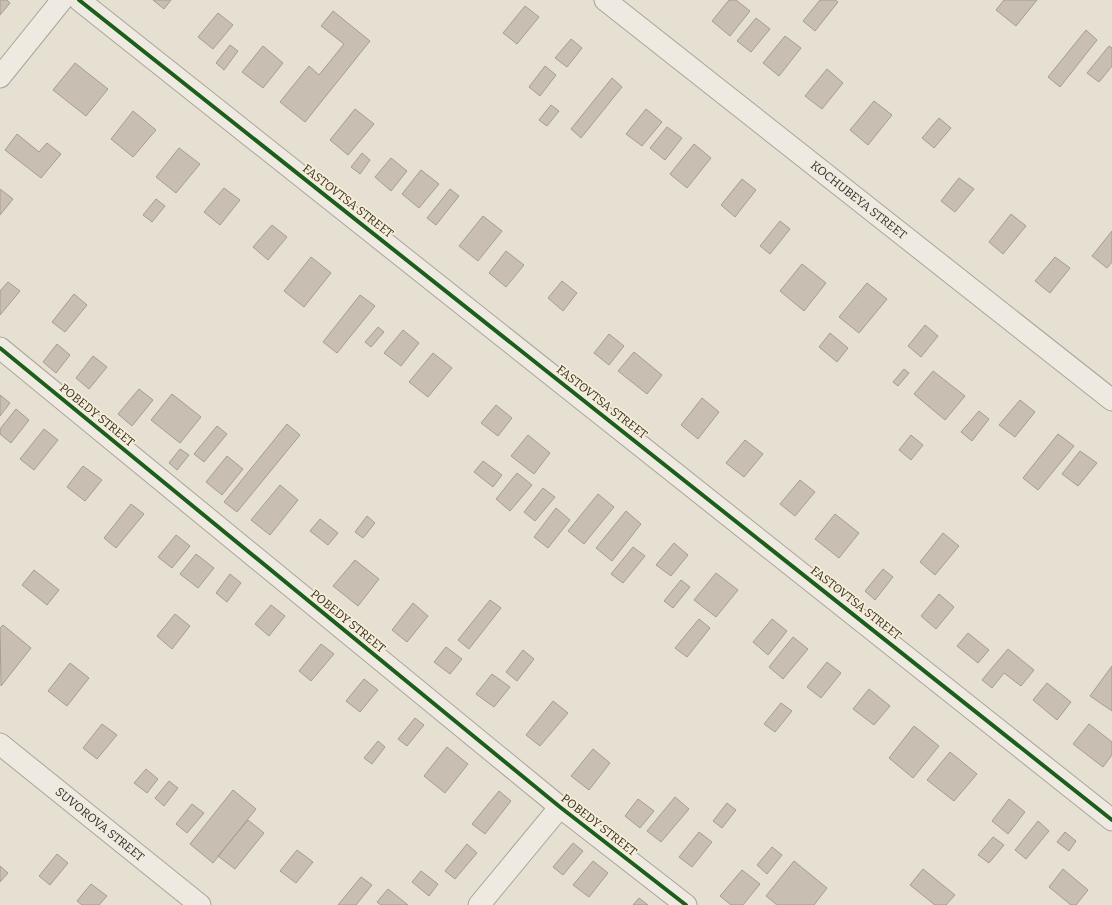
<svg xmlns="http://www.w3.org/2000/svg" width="1112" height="905" viewBox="0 0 1112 905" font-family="Bitter,serif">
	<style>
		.building { fill: #c8bfb2; stroke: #a69c90 }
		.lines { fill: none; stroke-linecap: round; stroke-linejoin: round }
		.street-casing { stroke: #aba599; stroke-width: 23 }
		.street { stroke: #eeeae2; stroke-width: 21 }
		.cycleway-casing { stroke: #f5eed8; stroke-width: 6 }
		.cycleway { stroke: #1b5e20; stroke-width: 4 }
		.labels { text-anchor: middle; stroke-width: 3.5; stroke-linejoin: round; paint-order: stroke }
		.street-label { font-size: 12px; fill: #3a2e21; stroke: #f5eed8 }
	</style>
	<rect width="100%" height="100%" fill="#e5e0d1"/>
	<path class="building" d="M0 0H7L10 3 0 15Z
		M153 0H171L164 9Z
		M729 0H736L750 11 730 36 712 21Z
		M820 0H835L838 2 815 31 803 21Z
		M1004 0H1037L1016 26 996 10Z
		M525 6 539 17 517 44 503 33Z
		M333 11 370 41 305 122 280 102 309 66 319 75 344 44 321 26Z
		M218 13 233 25 213 49 198 37Z
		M756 18 770 29 751 52 737 41Z
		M1086 30 1097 40 1060 87 1048 77Z
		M785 36 801 48 779 76 763 63Z
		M571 39 582 48 567 67 555 58Z
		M230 45 238 51 224 70 216 63Z
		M263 46 283 63 263 88 242 72Z
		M1109 46 1112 48V66L1099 82 1087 73Z
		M75 63 108 89 86 116 53 90Z
		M545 66 556 75 540 96 529 87Z
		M827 69 843 83 822 109 805 96Z
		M612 78 622 87 581 138 571 129Z
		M874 101 892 115 868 145 850 130Z
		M551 105 559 111 547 126 539 120Z
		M355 109 374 124 348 155 330 140Z
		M646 109 662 122 642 146 626 134Z
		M133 111 156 130 133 157 111 139Z
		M939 118 951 128 934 148 922 138Z
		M667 127 682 138 665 160 650 148Z
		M17 134 39 152 47 143 61 154 41 178 5 150Z
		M694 144 711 158 687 188 670 174Z
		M179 148 200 164 176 193 156 177Z
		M362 153 370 160 360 174 351 167Z
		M391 158 407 171 391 191 375 177Z
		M421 170 439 184 419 208 402 194Z
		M959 178 974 189 955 212 941 201Z
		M742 179 756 190 735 217 721 205Z
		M224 188 240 200 220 225 204 212Z
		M0 189 13 199 0 215Z
		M450 189 459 196 436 225 427 218Z
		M156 199 165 206 152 222 143 215Z
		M1011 214 1026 226 1003 254 989 242Z
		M483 216 502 231 478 261 459 246Z
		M780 221 790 229 770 254 760 246Z
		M272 225 287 237 268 260 253 247Z
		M1112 231V262L1107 268 1092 256Z
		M506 251 524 265 506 287 489 273Z
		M311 257 331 273 304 307 284 291Z
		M1055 257 1070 268 1050 293 1035 281Z
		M802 264 826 283 804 311 780 291Z
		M562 281 577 293 563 311 548 298Z
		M8 282 20 291 0 315V291Z
		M867 283 887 299 859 333 839 317Z
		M74 294 87 305 65 332 52 322Z
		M360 295 375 306 337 353 323 342Z
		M925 325 938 336 921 357 908 346Z
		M378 327 384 332 371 347 365 342Z
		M403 330 419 343 401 366 384 353Z
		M830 333 848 348 837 362 819 347Z
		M609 334 624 346 609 365 594 353Z
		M57 344 70 355 56 373 43 362Z
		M634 352 662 375 647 394 618 371Z
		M433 353 452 368 428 397 409 382Z
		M93 356 107 367 89 389 76 378Z
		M904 369 909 373 898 386 893 382Z
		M933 371 965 396 945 420 914 394Z
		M139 389 153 400 132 426 118 414Z
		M172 394 201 417 180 443 151 420Z
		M0 395 10 403 0 416Z
		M702 398 719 412 698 439 681 425Z
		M1020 400 1035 412 1015 437 999 425Z
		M496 405 512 418 498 436 481 423Z
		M16 409 29 420 11 443 0 434V429Z
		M979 411 989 419 972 441 961 432Z
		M287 424 300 435 237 512 224 502Z
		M217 426 227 434 204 462 194 454Z
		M44 429 58 440 34 470 20 459Z
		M1058 434 1074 446 1038 490 1023 478Z
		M528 435 550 453 534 474 511 456Z
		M911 435 923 445 911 460 899 450Z
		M745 440 763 454 744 477 726 463Z
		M180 449 189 455 177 470 169 463Z
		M1080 451 1097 463 1078 486 1062 474Z
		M227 456 243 469 222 495 206 482Z
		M483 461 502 475 493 487 474 472Z
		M83 466 102 480 85 501 67 487Z
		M517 473 532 485 510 511 496 499Z
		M800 480 815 492 795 516 780 504Z
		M280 485 298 500 270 535 251 520Z
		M543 488 555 497 535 521 524 512Z
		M598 494 614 507 584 544 568 531Z
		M131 504 144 514 116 548 104 538Z
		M556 508 570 520 548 548 534 537Z
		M626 511 641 524 612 561 596 548Z
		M835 514 859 533 839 558 815 539Z
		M367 516 375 523 363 538 355 532Z
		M320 519 338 533 328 545 310 531Z
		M943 533 959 546 935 575 920 562Z
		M176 535 190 546 172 568 158 557Z
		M674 543 688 555 671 576 656 565Z
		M633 547 645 556 623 583 611 574Z
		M196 554 214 568 198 588 180 574Z
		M355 560 379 579 358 606 333 586Z
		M883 569 893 577 875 600 865 591Z
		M34 570 59 590 47 605 22 585Z
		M716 573 738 590 716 617 694 600Z
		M230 574 241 583 227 602 216 593Z
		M681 580 690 587 673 608 664 601Z
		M939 594 954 607 936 629 921 616Z
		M490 600 501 608 469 649 458 640Z
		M413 603 428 616 407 642 392 630Z
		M271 605 285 616 269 636 255 624Z
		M175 614 190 626 172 649 157 636Z
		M699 619 710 628 687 657 675 648Z
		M772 619 787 631 768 655 753 642Z
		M3 625 31 648 1 686 0 628Z
		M968 633 989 650 978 663 957 646Z
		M793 637 808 649 783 679 769 667Z
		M321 644 334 654 311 681 299 671Z
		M446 647 462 659 450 674 434 662Z
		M1008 649 1034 670 1021 686 1004 673 992 688 982 680Z
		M523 650 534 659 517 681 506 672Z
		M827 662 841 673 821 698 807 687Z
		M70 663 89 678 67 706 48 691Z
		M1112 666V711L1090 696Z
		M492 674 510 687 494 707 476 694Z
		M364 679 378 690 360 712 346 701Z
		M1047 683 1071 702 1057 720 1033 700Z
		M869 689 890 706 874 725 853 709Z
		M553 701 568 713 540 746 526 735Z
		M781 703 792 711 775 732 764 724Z
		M415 718 424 725 407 746 398 739Z
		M102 724 117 735 97 759 83 748Z
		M1089 724 1112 742V755L1103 767 1073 744Z
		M914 726 939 746 913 778 889 758Z
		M378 741 385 747 372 764 364 758Z
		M447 747 468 764 445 793 424 776Z
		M593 749 610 763 589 790 571 776Z
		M950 752 977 774 954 801 927 780Z
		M146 769 158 779 147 793 134 783Z
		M169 781 178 788 164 806 155 798Z
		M233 790 256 809 213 863 190 844Z
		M499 791 511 801 485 834 472 824Z
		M675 797 689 809 661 842 647 831Z
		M638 799 654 811 640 828 625 816Z
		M1009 799 1025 812 1008 834 992 821Z
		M727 803 736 810 722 828 713 821Z
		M192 804 204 813 187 833 176 824Z
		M248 820 264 833 235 869 218 856Z
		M1038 821 1049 831 1026 859 1015 850Z
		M699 832 712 842 692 867 679 857Z
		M1065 832 1076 841 1069 851 1057 842Z
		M993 837 1004 845 989 863 978 855Z
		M573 843 583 851 563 875 553 867Z
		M467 844 477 853 455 879 445 871Z
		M772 847 782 855 767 874 757 865Z
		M297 850 313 862 296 883 280 871Z
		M57 854 68 863 50 885 39 876Z
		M593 861 608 873 589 897 573 885Z
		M794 861 827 888 814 905H777L766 896Z
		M0 866 8 873 0 882Z
		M923 869 955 895 946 905H935L910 885Z
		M1063 869 1088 890 1076 905H1071L1049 887Z
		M742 870 760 884 743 905H731L720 896Z
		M421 871 438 884 429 896 412 882Z
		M361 877 372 885 356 905H338Z
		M91 884 107 896 99 905H82L77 901Z
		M388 889 408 905H381L377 902Z
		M639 898 648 905H633Z"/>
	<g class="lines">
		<g class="street-casing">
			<g id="street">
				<path d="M79 0 1112 820"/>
				<path id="s1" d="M605 0 1112 400"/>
				<path d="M0 77 62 0"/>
				<path d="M0 348 560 807 686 905"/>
				<path id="s2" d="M0 744 200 905"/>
				<path d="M479 905 560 807"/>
			</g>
		</g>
		<use href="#street" class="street"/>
		<g class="cycleway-casing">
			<path id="cycleway" d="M79 0 1112 820
				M0 348 560 807 686 905"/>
		</g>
		<use href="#cycleway" class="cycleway"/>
	</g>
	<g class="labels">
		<g class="street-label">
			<text dy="4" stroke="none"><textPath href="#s1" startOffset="323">KOCHUBEYA STREET</textPath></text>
			<text transform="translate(348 201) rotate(38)" y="4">FASTOVTSA STREET</text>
			<text transform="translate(602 402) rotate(38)" y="4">FASTOVTSA STREET</text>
			<text transform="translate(97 415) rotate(39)" y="4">POBEDY STREET</text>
			<text transform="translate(856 603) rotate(38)" y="4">FASTOVTSA STREET</text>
			<text transform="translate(348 621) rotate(39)" y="4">POBEDY STREET</text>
			<text dy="4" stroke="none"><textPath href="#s2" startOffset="128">SUVOROVA STREET</textPath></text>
			<text transform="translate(599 825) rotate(38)" y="4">POBEDY STREET</text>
		</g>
	</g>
</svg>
